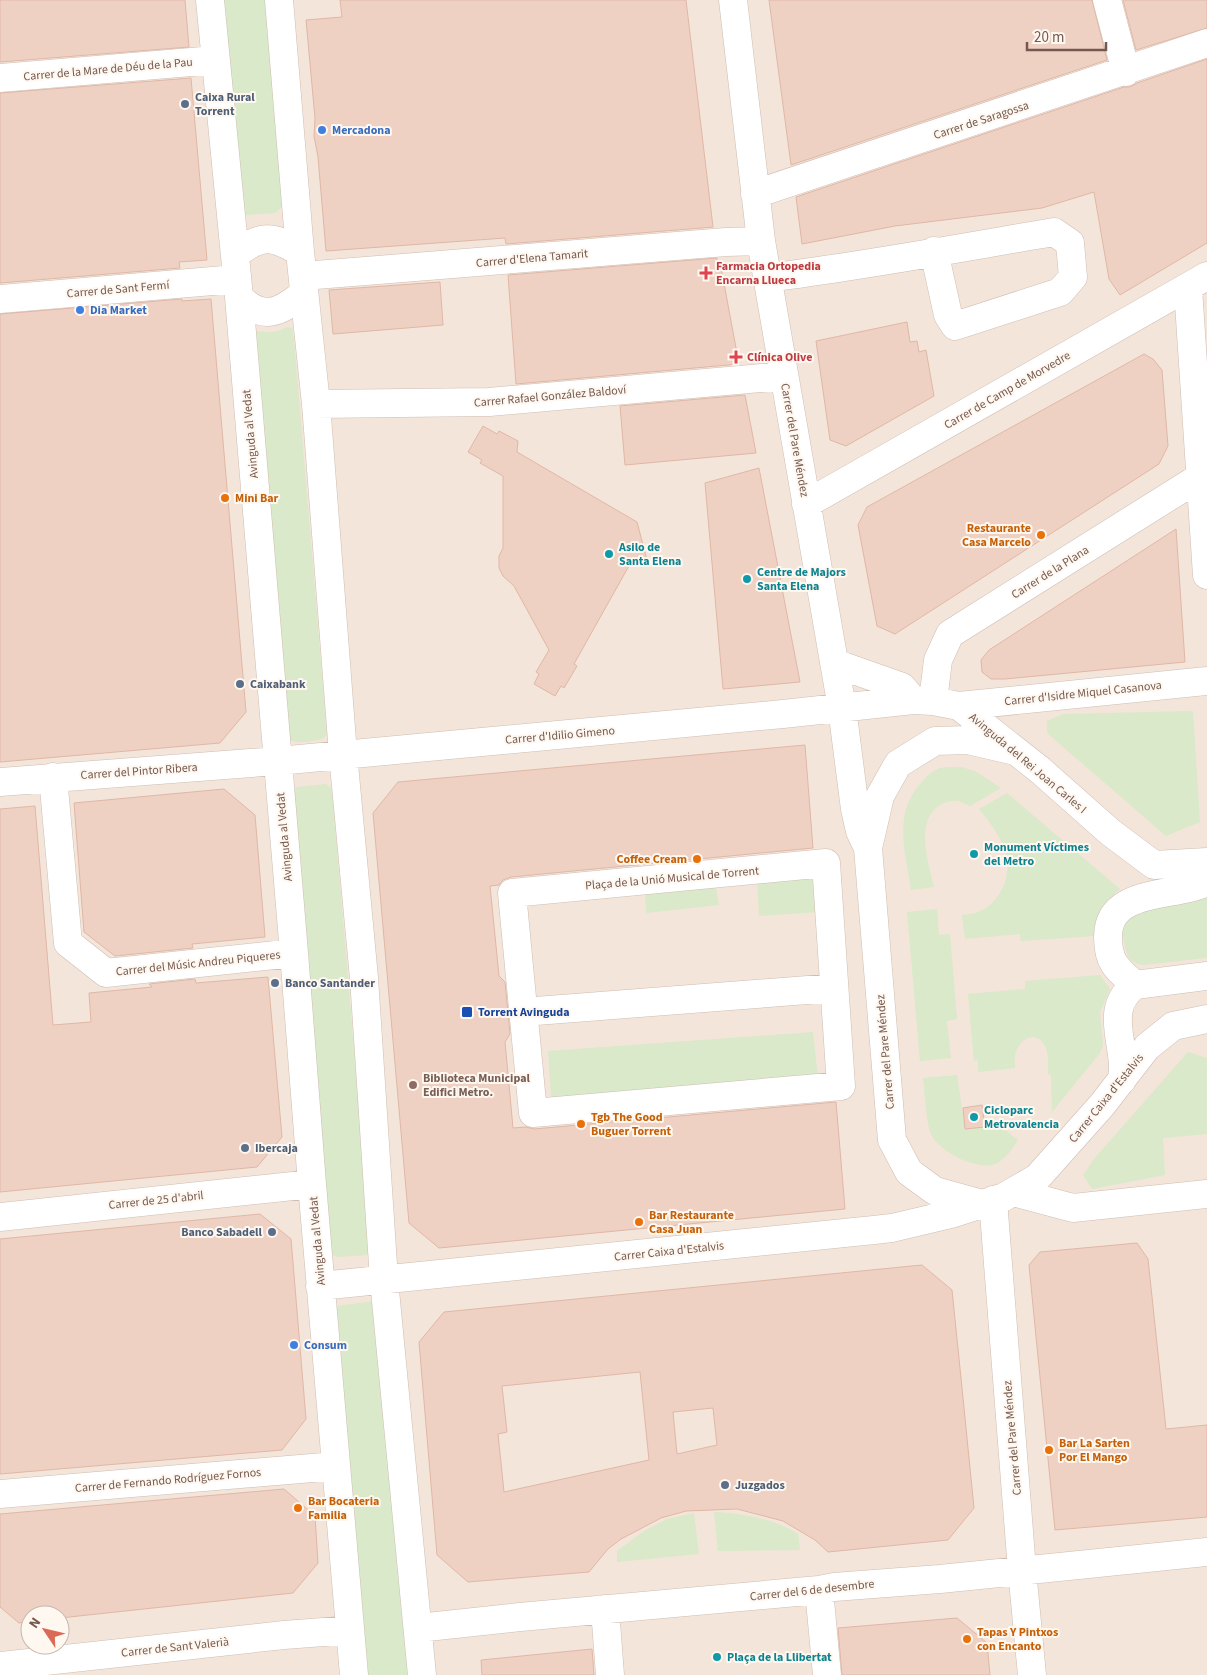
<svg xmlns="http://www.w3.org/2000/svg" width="1207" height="1675" viewBox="0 0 1207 1675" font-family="'Source Sans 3',sans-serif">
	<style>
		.residential { fill: #f3e5d9; fill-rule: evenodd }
		.green { fill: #d9e9c9 }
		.building { fill: #efd1c4; stroke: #e0b7a5; fill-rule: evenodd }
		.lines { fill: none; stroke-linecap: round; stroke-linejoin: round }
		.minor-casing { stroke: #cfbdb3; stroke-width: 29 }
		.minor { stroke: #fff; stroke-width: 28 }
		.service-dot { fill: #5c6f8a; stroke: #fef8f1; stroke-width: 2 }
		.shop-dot { fill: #3f7fe0; stroke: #fef8f1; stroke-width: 2 }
		.health-dot { fill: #e0444e; stroke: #fef8f1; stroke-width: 2 }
		.food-dot { fill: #e8710a; stroke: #fef8f1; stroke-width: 2 }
		.culture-dot { fill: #0f9aa8; stroke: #fef8f1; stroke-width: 2 }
		.transit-dot { fill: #1a4fb4; stroke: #fef8f1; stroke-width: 2 }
		.education-dot { fill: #8d6e63; stroke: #fef8f1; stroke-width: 2 }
		.labels { text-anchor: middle; stroke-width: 4; stroke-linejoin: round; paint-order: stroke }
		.street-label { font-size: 12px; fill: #75594f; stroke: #fef8f1 }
		.service-label { font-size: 12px; font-weight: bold; fill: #4e5e75; stroke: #fef8f1; text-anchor: start }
		.shop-label { font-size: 12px; font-weight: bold; fill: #366cbe; stroke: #fef8f1; text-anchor: start }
		.health-label { font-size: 12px; font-weight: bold; fill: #be3a42; stroke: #fef8f1; text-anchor: start }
		.food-label { font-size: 12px; font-weight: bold; fill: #c56008; stroke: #fef8f1; text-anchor: start }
		.culture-label { font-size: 12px; font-weight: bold; fill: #0d838f; stroke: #fef8f1; text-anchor: start }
		.transit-label { font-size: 12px; font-weight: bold; fill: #164399; stroke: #fef8f1; text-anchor: start }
		.education-label { font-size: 12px; font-weight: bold; fill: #785e54; stroke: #fef8f1; text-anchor: start }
	</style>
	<rect width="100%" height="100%" fill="#fbf3ea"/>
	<path class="residential" d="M0 0H1207V1675H0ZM30 1615H60V1645H30Z"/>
	<path class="green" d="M222 0H265L283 206 275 213 247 215 240 210Z
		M287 327 292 328 294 339 327 735C323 741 300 744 293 741 289 740 289 739 287 736L253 335 256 331C269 333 276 333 287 327Z
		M1193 711 1200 822 1166 836 1047 733V721L1063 714Z
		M961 767 975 771 1001 788 970 806C960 801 955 799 944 803 913 816 928 863 934 887L911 890C906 853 892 814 921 783 925 778 932 771 938 769 944 766 955 768 961 767Z
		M326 784 332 789 371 1250 366 1255 338 1257 333 1255 331 1250 292 791 297 787Z
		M1007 793 1120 889C1104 902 1096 915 1094 936L1021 941 1020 934 965 939 962 915C978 914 989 909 998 896 1020 864 1000 834 979 809Z
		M816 875 819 912 759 916 757 879Z
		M715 883 719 905 646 913 645 890Z
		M1207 892V957L1206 958 1144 965C1126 963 1126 951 1123 935L1114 936 1118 918Z
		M937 909 939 935 950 934 957 1019 947 1021 951 1058 920 1061 907 912Z
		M1100 975 1110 989 1100 1012 1103 1045 1100 1053 1052 1112 1051 1075 1048 1074C1048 1066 1049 1053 1045 1046 1037 1030 1020 1038 1016 1052 1014 1057 1015 1063 1015 1068L978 1072V1060L974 1061 968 994 1025 989V981Z
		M813 1032 819 1088 552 1111 548 1051Z
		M1188 1052 1207 1058V1134L1163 1138 1165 1175 1092 1189 1083 1175 1094 1159Z
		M957 1075 965 1129 1000 1126 1018 1140C1012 1149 1005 1160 995 1164 976 1171 936 1150 930 1132 926 1119 925 1092 923 1078Z
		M375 1301 408 1675H367L336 1306Z
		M714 1512C741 1513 776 1519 798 1534L800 1550 718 1551Z
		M694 1513 699 1554 617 1562V1551L644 1531 667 1519Z"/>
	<path class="building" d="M0 0H185L189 47 0 62Z
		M340 0H686L713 227 506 244 505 238 326 251 318 157 314 136 315 118 306 20 342 17Z
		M769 0H1092L1107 60 791 165Z
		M1123 0H1207V28L1136 50Z
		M1207 59V243L1120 295 1109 279 1094 192 1042 208 895 226 802 244 796 197 1124 87H1130L1137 83Z
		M191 78 207 260 179 262 180 268 0 283V93Z
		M717 258V263L720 262 739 364 516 384 508 275Z
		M440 282 443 325 333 334 329 290Z
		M182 299V301L211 299 246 712 220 743 0 762V314Z
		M907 322 910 342 917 341 919 352 926 350 934 396 846 446 830 440 816 341Z
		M1144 354 1153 359 1162 370 1168 446 1159 464 895 634 877 626 858 525 867 507Z
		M745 395 756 453 625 465 620 406Z
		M483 426 497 434 499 431 518 441 517 452 637 522 647 560 630 564 574 664 577 666 564 688 561 686 555 696 534 684 539 674 536 672 549 650 514 586 503 576 499 568V556L503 548V476L480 463 482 460 468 452Z
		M759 468 800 682 723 689 705 483Z
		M1176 529 1185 662 1005 679H991L982 672 981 660 989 650Z
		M805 745 813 848 511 877 503 880 499 885 490 886 499 976 505 982 510 1034 505 1042 513 1128 526 1127 534 1129 836 1102 845 1209 439 1248 409 1223 373 813 398 782Z
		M224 789 255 815 265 937 192 944 193 948 115 956 84 932 74 803Z
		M35 806 53 1025 91 1022 89 993 152 987 149 984 195 979 196 983 268 977 282 1137 257 1167 0 1192V809Z
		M982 1105 985 1127 965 1129 963 1108Z
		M260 1214 291 1239 306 1419 282 1450 0 1474V1239Z
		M1137 1243 1148 1259 1166 1429 1207 1425V1517L1055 1530 1029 1265 1040 1252Z
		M922 1265 952 1290 962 1388 974 1508 948 1540 828 1552 815 1540 783 1521 737 1509 686 1511 661 1518 621 1539 608 1549 589 1572 468 1582 437 1555 419 1342 444 1312ZM640 1372 649 1460 504 1492 498 1434 507 1432 502 1386ZM713 1408 717 1445 677 1454 673 1412Z
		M284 1489 315 1516 318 1563 293 1593 60 1618V1615H30V1621L19 1623 0 1607V1514Z
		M957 1618 987 1643 990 1675H842L838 1628Z
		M592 1649 594 1675H482L481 1660Z"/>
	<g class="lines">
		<g class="minor-casing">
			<path id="minor" d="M210 0 239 297 294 953 312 1184 354 1675
				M279 0 300 252 316 404 343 754 364 978 384 1280 422 1675
				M733 0 761 241 842 708 855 809 860 831 868 848
				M1107 0 1126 72
				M0 78 215 60
				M755 194 1207 43
				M235 255C261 234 272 235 300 252
				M303 276 726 242 761 241
				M767 278C863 266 959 248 1054 232L1070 243 1073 277 1060 292 955 326 948 315 934 251
				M1188 288 1207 575
				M239 297C263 322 281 312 304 293
				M0 299 236 279
				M316 404 489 402 784 376
				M806 504 1207 276
				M834 663 902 687 913 700
				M933 701 938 660 950 634 1200 477V475L1207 471
				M959 706 1207 681
				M53 777 68 943 106 973 294 953
				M0 782 278 761 783 714 913 700 933 701 959 706 1040 770 1110 832 1154 865 1207 862
				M826 863 841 1086 533 1113 512 893Z
				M1135 985C1117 969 1108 963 1108 937 1108 887 1176 898 1207 882
				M523 1012 834 988
				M1122 1080C1123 1075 1123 1069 1123 1064 1121 1035 1107 1006 1135 985L1207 976
				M1013 1192 1073 1208 1207 1194
				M993 1200 1022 1570 1032 1675
				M982 1204 935 1191 909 1172 892 1140 868 848 880 796 898 764 935 741 968 740 1011 750
				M0 1217 312 1184
				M320 1286 874 1230 892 1228 951 1214 1004 1197 1037 1178 1102 1105 1147 1047 1173 1026 1207 1019
				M0 1494 336 1466
				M819 1590 827 1675
				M605 1609 610 1675
				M418 1628 520 1617 819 1590 834 1587 940 1579 1207 1552
				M0 1666 284 1635 350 1630"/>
		</g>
		<use href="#minor" class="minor"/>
	</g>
	<g class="service-dot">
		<circle cx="185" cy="104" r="5"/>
		<circle cx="240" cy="684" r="5"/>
		<circle cx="275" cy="983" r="5"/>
		<circle cx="245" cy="1148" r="5"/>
		<circle cx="272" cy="1232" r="5"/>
		<circle cx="725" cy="1485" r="5"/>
	</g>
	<g class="shop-dot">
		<circle cx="322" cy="130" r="5"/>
		<circle cx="80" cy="310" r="5"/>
		<circle cx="294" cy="1345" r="5"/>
	</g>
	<g class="health-dot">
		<path d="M703.5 265.5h5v5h5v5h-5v5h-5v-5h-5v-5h5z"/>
		<path d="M733.5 349.5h5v5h5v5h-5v5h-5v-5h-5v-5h5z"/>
	</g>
	<g class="food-dot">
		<circle cx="225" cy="498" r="5"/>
		<circle cx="1041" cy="535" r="5"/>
		<circle cx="697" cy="859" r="5"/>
		<circle cx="581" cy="1124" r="5"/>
		<circle cx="639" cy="1222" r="5"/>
		<circle cx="1049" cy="1450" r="5"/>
		<circle cx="298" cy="1508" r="5"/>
		<circle cx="967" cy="1639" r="5"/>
	</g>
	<g class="culture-dot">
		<circle cx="609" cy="554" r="5"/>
		<circle cx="747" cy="579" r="5"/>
		<circle cx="974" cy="854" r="5"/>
		<circle cx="974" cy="1117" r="5"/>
		<circle cx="717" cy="1657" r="5"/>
	</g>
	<rect class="transit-dot" x="461" y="1006" width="12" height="12" rx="2.5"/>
	<circle class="education-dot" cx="413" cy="1085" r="5"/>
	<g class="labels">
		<g class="street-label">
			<text transform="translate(108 69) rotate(-5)" y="4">Carrer de la Mare de Déu de la Pau</text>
			<text transform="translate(981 120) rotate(-18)" y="4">Carrer de Saragossa</text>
			<text transform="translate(532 258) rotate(-5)" y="4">Carrer d'Elena Tamarit</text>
			<text transform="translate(118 289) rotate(-5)" y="4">Carrer de Sant Fermí</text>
			<text transform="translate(1007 390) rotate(-30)" y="4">Carrer de Camp de Morvedre</text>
			<text transform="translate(550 396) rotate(-5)" y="4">Carrer Rafael González Baldoví</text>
			<text transform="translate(250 434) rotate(-95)" y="4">Avinguda al Vedat</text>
			<text transform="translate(795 440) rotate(80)" y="4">Carrer del Pare Méndez</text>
			<text transform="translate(1050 572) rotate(-32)" y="4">Carrer de la Plana</text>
			<text transform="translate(1083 693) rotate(-6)" y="4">Carrer d'Isidre Miquel Casanova</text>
			<text transform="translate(560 735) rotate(-5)" y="4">Carrer d'Idilio Gimeno</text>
			<text transform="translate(1028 763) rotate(40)" y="4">Avinguda del Rei Joan Carles I</text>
			<text transform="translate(139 771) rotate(-4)" y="4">Carrer del Pintor Ribera</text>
			<text transform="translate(284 837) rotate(-95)" y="4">Avinguda al Vedat</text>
			<text transform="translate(672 878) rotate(-5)" y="4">Plaça de la Unió Musical de Torrent</text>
			<text transform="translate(198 963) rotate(-6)" y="4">Carrer del Músic Andreu Piqueres</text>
			<text transform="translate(885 1052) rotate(-95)" y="4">Carrer del Pare Méndez</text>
			<text transform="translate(1106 1098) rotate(-51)" y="4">Carrer Caixa d'Estalvis</text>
			<text transform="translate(156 1200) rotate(-6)" y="4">Carrer de 25 d'abril</text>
			<text transform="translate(317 1241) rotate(-95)" y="4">Avinguda al Vedat</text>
			<text transform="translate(669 1251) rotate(-6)" y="4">Carrer Caixa d'Estalvis</text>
			<text transform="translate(1012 1438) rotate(-95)" y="4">Carrer del Pare Méndez</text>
			<text transform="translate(168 1480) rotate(-5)" y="4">Carrer de Fernando Rodríguez Fornos</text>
			<text transform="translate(812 1590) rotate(-6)" y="4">Carrer del 6 de desembre</text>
			<text transform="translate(175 1647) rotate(-6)" y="4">Carrer de Sant Valerià</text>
		</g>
		<g class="service-label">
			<text x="195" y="101">Caixa Rural<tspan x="195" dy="14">Torrent</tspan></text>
			<text x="250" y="688">Caixabank</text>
			<text x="285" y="987">Banco Santander</text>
			<text x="255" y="1152">Ibercaja</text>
			<text x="262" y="1236" text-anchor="end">Banco Sabadell</text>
			<text x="735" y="1489">Juzgados</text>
		</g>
		<g class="shop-label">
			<text x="332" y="134">Mercadona</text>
			<text x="90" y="314">Dia Market</text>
			<text x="304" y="1349">Consum</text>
		</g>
		<g class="health-label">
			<text x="716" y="270">Farmacia Ortopedia<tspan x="716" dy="14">Encarna Llueca</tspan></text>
			<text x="747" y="361">Clínica Olive</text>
		</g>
		<g class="food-label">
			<text x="235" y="502">Mini Bar</text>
			<text x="1031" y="532" text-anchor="end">Restaurante<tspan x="1031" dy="14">Casa Marcelo</tspan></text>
			<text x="687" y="863" text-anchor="end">Coffee Cream</text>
			<text x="591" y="1121">Tgb The Good<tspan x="591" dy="14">Buguer Torrent</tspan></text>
			<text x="649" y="1219">Bar Restaurante<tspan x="649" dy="14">Casa Juan</tspan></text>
			<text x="1059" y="1447">Bar La Sarten<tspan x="1059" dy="14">Por El Mango</tspan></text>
			<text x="308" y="1505">Bar Bocateria<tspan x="308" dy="14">Familia</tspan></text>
			<text x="977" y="1636">Tapas Y Pintxos<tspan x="977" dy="14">con Encanto</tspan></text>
		</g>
		<g class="culture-label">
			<text x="619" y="551">Asilo de<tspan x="619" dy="14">Santa Elena</tspan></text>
			<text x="757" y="576">Centre de Majors<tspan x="757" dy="14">Santa Elena</tspan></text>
			<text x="984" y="851">Monument Víctimes<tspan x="984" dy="14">del Metro</tspan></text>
			<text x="984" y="1114">Cicloparc<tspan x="984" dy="14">Metrovalencia</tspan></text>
			<text x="727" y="1661">Plaça de la Llibertat</text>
		</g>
		<g class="transit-label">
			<text x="478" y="1016">Torrent Avinguda</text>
		</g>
		<g class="education-label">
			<text x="423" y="1082">Biblioteca Municipal<tspan x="423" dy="14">Edifici Metro.</tspan></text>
		</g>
	</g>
	<g transform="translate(45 1630) rotate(305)"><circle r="24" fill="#fef8f1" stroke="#c7b8b0"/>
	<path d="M0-4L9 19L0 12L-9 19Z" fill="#dc6a59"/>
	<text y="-8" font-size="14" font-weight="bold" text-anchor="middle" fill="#75594f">N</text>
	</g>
	<path d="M1027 42v8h79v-8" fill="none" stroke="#75594f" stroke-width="2.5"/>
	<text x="1034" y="42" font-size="15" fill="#75594f" stroke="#fef8f1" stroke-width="4" paint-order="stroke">20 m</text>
</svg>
